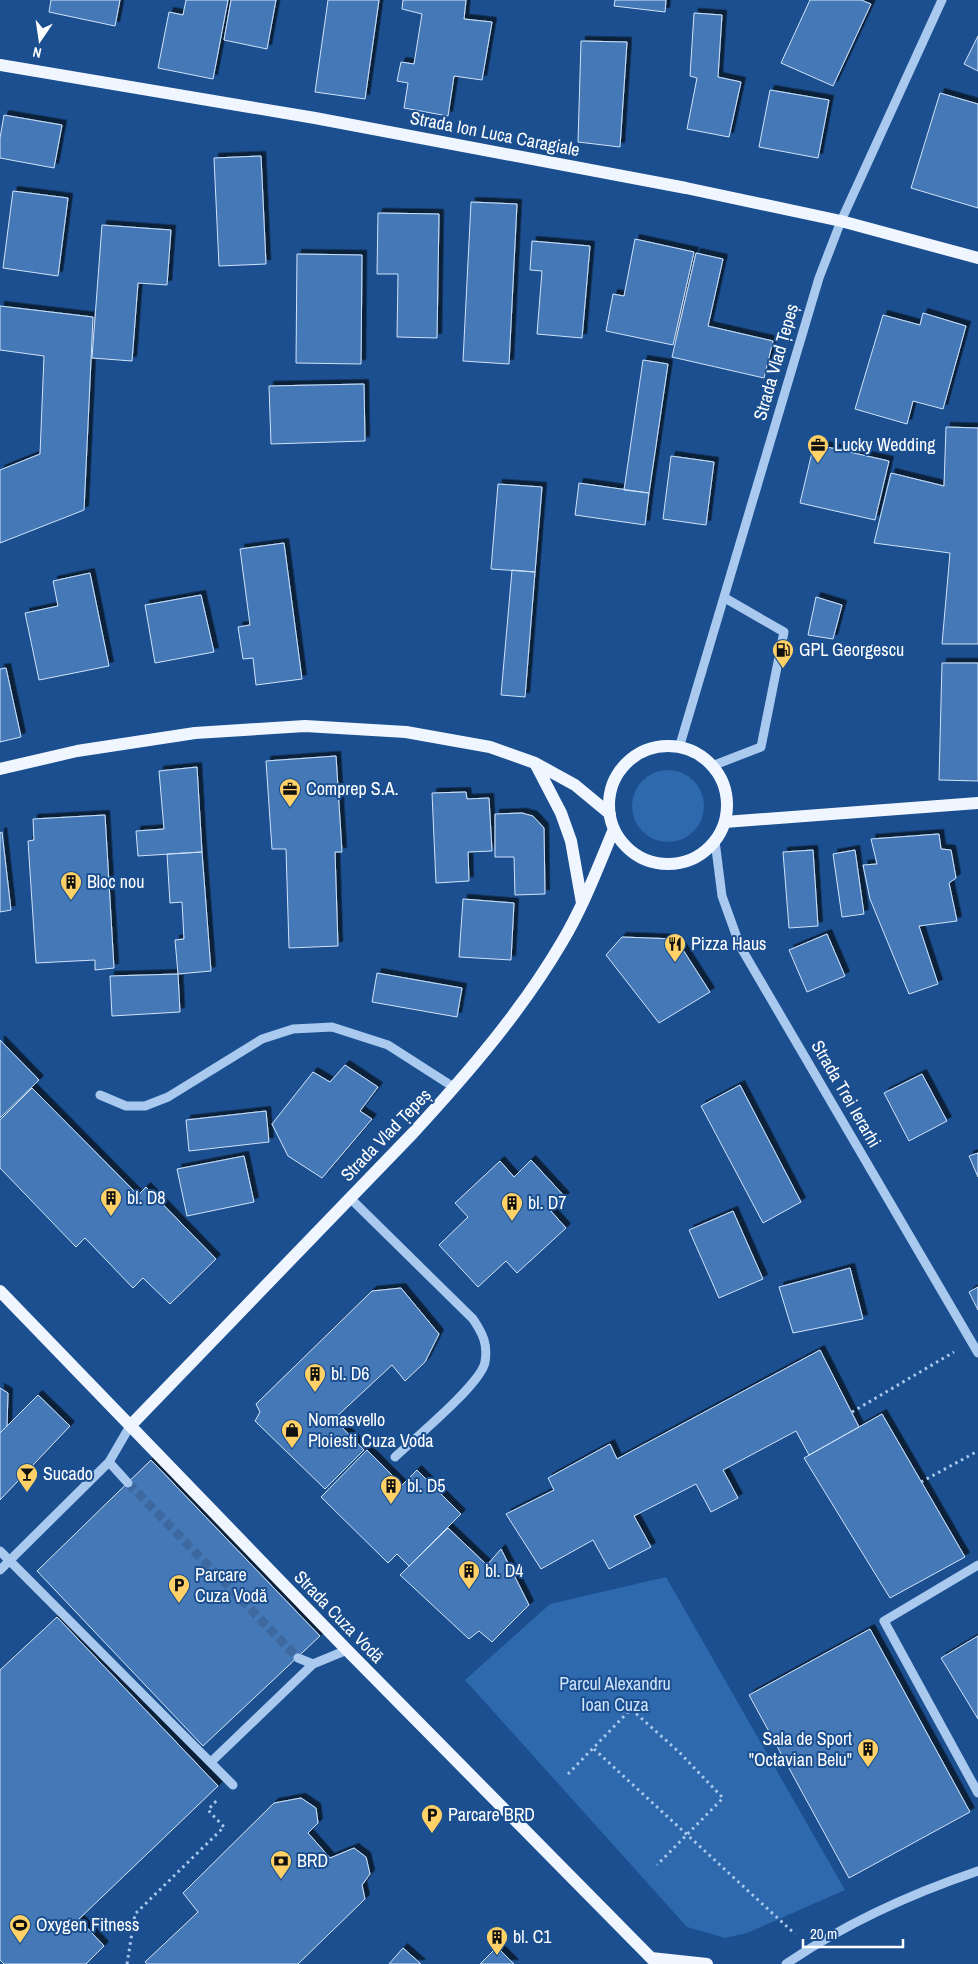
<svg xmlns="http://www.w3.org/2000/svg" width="978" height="1964" viewBox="0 0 978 1964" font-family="'Archivo Narrow',sans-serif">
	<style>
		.green { fill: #2e69ad }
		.building { fill: #4478b7; stroke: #cfe3fa; filter: url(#shadow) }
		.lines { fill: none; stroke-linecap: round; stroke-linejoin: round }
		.minor-tunnel { stroke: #3d69a0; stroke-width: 9; stroke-dasharray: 9 4.5; stroke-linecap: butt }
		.path { stroke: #a9c9ee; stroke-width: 3; stroke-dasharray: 2.5 4; stroke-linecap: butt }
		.minor { stroke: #a9c9ee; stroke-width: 9 }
		.major { stroke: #f0f6ff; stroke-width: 12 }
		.labels { text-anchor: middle; stroke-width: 4; stroke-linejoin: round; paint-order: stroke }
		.street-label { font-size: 18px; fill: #fff; stroke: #1b4f8f }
		.poi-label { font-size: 18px; fill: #fff; stroke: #1b4f8f; text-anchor: start }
		.park-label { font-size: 18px; fill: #cfe3fa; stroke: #1b4f8f }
	</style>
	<defs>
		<filter id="shadow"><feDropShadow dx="4.5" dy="-4.5" stdDeviation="0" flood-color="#0009"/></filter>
	</defs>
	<rect width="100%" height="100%" fill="#1b4f8f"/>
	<path class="green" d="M632 806a36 36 0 1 1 72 0a36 36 0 1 1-72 0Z
		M666 1577 845 1890 747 1933 725 1938 687 1927 465 1680 550 1604Z"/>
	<path class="building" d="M51 0H120L115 26 49 12Z
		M186 0H228L213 79 158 68 169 12 183 15Z
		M231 0H276L267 49 224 40Z
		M328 0H379L365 99 315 92Z
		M403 0H466L464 19 492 22 482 80 454 76 448 116 404 108 408 83 397 81 401 62 414 64 422 14 402 9Z
		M615 0H666L665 12 614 6Z
		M810 0H861L871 4 833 86 781 63Z
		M694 13 722 15 718 77 741 82 729 137 687 129 697 78 690 76Z
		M978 36V71L964 64Z
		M581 41 627 42 620 147 578 142Z
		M770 90 829 100 818 158 759 147Z
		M940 93 978 104V208L911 188Z
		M4 115 62 125 54 168 0 158V138Z
		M261 156 266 264 219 266 214 158Z
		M13 191 68 198 58 276 3 268Z
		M471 202 517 204 509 364 463 361Z
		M378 213 439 214 437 338 397 337 398 274H377Z
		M102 225 171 230 167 285 138 283 132 361 92 358Z
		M635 239 694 252 673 345 606 331 613 294 624 296Z
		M532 241 590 246 582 338 537 334 542 271 530 270Z
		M696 253 723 259 708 326 773 341 764 378 672 357Z
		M297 254 362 255 361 364 296 363Z
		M0 306 93 317 84 510 0 543V470L40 454 44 356 0 350Z
		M923 313 966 326 943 409 913 401 907 424 855 409 883 315 920 325Z
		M643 360 668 364 649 493 624 490Z
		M364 384 365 441 271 444 269 386Z
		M946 427 978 428V644H942L950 553 874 543 891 473 944 486Z
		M814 444 889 461 875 520 800 503Z
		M671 456 714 462 706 525 663 519Z
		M579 483 649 493 645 525 575 515Z
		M498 484 542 487 535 572 491 569Z
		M284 543 302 679 256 685 253 658 243 659 238 627 250 625 240 549Z
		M512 570 535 572 525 697 501 695Z
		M90 573 109 666 39 680 25 613 58 606 53 581Z
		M201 595 214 652 155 663 145 605Z
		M816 597 842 605 833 639 808 635Z
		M942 663H978V781L939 780Z
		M6 668 21 737 0 742V669Z
		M336 756 342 852H335L338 946 289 948 286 849H272L266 761Z
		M197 767 202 852 138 856 136 831 164 829 159 771Z
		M466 792 467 799 489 798 492 851 468 852 469 881 436 883 432 793Z
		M522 813 533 816 544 828 545 894 515 895 514 857H495V814Z
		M105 815 114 968 95 970V960L36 963 28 841 34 840 33 819Z
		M2 832 11 910 0 912V833Z
		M939 834 941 849 951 850 956 878 949 883 957 921 919 926 938 984 909 994 870 899 863 865 877 864 871 839Z
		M813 850 818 926 789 928 783 852Z
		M855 850 864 914 842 917 833 854Z
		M202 852 211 971 178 974 175 940 184 939 182 902 170 903 167 854Z
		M463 899 514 903 511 960 459 957Z
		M827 934 845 976 807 992 789 950Z
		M622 937 676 939 710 992 659 1023 606 955Z
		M377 973 462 988 457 1017 372 1002Z
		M178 974 180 1012 112 1016 110 976Z
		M0 1040 39 1080 0 1118Z
		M345 1065 378 1087 360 1111 372 1119 322 1178 288 1156 272 1124 313 1072 330 1082Z
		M922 1074 947 1121 909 1141 884 1093Z
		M740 1085 801 1202 763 1223 701 1106Z
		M32 1088 138 1195 146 1187 216 1259 170 1304 143 1278 133 1288 85 1238 76 1247 0 1168V1120Z
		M266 1111 269 1142 189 1151 186 1120Z
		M978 1153V1177L969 1156Z
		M244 1156 254 1202 187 1216 177 1169Z
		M531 1160 565 1197 550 1210 566 1228 517 1273 506 1261 478 1287 439 1245 468 1217 455 1203 500 1161 514 1177Z
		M733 1211 763 1279 719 1298 689 1230Z
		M850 1268 863 1319 793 1333 779 1287Z
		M978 1287V1310L969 1292Z
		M401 1288 439 1334 425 1362 405 1381 392 1365 334 1419 364 1450 325 1489 255 1421 260 1412 256 1404 372 1291Z
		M820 1350 859 1427 809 1455 796 1431 723 1470 738 1498 711 1512 696 1484 634 1516 651 1547 609 1569 593 1540 541 1569 506 1514 554 1490 548 1478 610 1444 617 1459Z
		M0 1388 8 1393 7 1426 0 1433Z
		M38 1395 70 1426 0 1500V1433Z
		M882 1414 965 1557 890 1598 804 1458Z
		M367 1450 402 1485 417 1470 461 1514 409 1566 397 1554 388 1563 321 1497Z
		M151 1460 320 1636 203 1746 37 1571Z
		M448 1528 487 1565 501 1549 529 1605 492 1642 479 1631 469 1639 400 1575Z
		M57 1617 218 1786 79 1919 104 1946 86 1964H4L0 1960V1670Z
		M870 1629 970 1812 849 1878 749 1695Z
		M978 1636V1719L941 1658Z
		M301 1798 316 1808 318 1823 308 1833 330 1858 354 1848 366 1857 370 1874 362 1885 365 1899 298 1964H147L145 1962 198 1912 183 1893 274 1803Z
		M497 1947 514 1964H480Z
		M403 1948 421 1964H389Z"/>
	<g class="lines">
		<path class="minor-tunnel" d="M128 1483 298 1658"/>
		<path class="path" d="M852 1412 954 1352
			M921 1482 978 1451
			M594 1749 795 1934
			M568 1774 631 1709 679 1752 723 1798 657 1865
			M127 1964 135 1914 224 1827 208 1810 217 1800"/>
		<path class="minor" d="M679 748 819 278 841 221 942 0
			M712 766 761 747 784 632 725 598
			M715 841 722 896 740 946 978 1353
			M100 1095 126 1106H145L168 1097 262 1039 293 1029 332 1027 388 1045 455 1088
			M350 1198 473 1319C483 1334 488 1344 485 1362 482 1383 413 1440 395 1457
			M109 1462 128 1483
			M0 1551 233 1785
			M978 1565 884 1621 978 1793
			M0 1570 109 1462 130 1426
			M298 1658 313 1664 347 1650
			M211 1762 313 1664
			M786 1964C846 1923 910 1894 978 1871"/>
		<path class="major" d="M0 65 315 118 686 188 841 221 978 258
			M609 805a59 59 0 1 1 118 0a59 59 0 1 1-118 0Z
			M535 763 561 813 571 841 582 903
			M0 769 77 751 195 733 305 726 406 732 490 747 535 763 575 785 610 814
			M725 822 978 803
			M0 1291 347 1650 657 1964
			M130 1426 413 1133C468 1073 521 1012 562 942 583 907 598 867 614 829
			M651 1958 707 1964"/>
	</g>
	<defs>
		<g id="office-pin" transform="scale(1.125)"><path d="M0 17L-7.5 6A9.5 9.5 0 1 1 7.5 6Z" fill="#ffd166" stroke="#1b4f8f"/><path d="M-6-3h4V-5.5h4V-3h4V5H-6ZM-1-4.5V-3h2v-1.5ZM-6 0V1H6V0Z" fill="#111"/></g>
		<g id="fuel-pin" transform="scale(1.125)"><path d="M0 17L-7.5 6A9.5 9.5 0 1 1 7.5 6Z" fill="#ffd166" stroke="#1b4f8f"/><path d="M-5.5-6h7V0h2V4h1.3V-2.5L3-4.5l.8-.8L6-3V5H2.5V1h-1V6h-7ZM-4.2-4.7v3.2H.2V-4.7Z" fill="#111"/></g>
		<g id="building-pin" transform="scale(1.125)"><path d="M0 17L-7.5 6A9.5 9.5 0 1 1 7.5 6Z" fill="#ffd166" stroke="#1b4f8f"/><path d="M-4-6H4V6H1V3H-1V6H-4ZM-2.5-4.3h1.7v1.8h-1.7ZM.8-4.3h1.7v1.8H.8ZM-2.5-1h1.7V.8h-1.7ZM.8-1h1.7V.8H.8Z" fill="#111"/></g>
		<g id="restaurant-pin" transform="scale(1.125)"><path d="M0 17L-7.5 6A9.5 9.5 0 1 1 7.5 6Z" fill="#ffd166" stroke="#1b4f8f"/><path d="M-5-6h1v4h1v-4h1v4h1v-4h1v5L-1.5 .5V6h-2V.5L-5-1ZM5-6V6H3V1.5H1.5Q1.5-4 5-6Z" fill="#111"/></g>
		<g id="shop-pin" transform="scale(1.125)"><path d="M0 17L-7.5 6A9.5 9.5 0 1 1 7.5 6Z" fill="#ffd166" stroke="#1b4f8f"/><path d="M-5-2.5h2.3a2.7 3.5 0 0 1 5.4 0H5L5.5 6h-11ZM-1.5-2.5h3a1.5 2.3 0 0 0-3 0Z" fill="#111"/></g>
		<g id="bar-pin" transform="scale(1.125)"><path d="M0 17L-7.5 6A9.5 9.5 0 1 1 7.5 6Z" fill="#ffd166" stroke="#1b4f8f"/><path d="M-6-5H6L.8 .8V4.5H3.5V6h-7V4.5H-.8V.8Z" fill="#111"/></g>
		<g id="parking-pin" transform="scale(1.125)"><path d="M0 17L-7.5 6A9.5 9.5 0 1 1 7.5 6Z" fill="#ffd166" stroke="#1b4f8f"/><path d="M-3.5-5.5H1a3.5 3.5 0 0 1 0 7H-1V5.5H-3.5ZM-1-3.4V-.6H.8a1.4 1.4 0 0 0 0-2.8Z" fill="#111"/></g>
		<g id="bank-pin" transform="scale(1.125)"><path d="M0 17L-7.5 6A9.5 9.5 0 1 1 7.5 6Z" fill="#ffd166" stroke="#1b4f8f"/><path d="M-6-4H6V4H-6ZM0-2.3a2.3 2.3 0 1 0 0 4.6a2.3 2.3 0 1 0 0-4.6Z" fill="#111"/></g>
		<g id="stadium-pin" transform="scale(1.125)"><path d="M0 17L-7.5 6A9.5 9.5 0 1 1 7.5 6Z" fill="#ffd166" stroke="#1b4f8f"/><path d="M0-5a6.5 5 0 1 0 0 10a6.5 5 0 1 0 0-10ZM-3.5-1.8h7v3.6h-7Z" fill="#111"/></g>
	</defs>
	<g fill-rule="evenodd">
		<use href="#office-pin" x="818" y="445"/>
		<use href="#fuel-pin" x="783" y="650"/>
		<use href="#office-pin" x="290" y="789"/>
		<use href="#building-pin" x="71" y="882"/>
		<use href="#restaurant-pin" x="675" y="944"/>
		<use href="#building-pin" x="111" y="1198"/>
		<use href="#building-pin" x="512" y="1203"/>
		<use href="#building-pin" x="315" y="1374"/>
		<use href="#shop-pin" x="292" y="1430"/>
		<use href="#bar-pin" x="27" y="1474"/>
		<use href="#building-pin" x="391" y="1486"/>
		<use href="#building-pin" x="469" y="1571"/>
		<use href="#parking-pin" x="179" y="1585"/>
		<use href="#building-pin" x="868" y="1749"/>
		<use href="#parking-pin" x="432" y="1815"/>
		<use href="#bank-pin" x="281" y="1861"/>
		<use href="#stadium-pin" x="20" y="1925"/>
		<use href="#building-pin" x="497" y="1937"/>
	</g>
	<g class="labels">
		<g class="street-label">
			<text transform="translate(495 134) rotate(11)" y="6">Strada Ion Luca Caragiale</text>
			<text transform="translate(776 362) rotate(-74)" y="6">Strada Vlad Țepeș</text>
			<text transform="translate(846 1094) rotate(60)" y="6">Strada Trei Ierarhi</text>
			<text transform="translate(386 1135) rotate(-46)" y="6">Strada Vlad Țepeș</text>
			<text transform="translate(339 1617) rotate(46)" y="6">Strada Cuza Vodă</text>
		</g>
		<g class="poi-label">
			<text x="834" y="451">Lucky Wedding</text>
			<text x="799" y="656">GPL Georgescu</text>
			<text x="306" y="795">Comprep S.A.</text>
			<text x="87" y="888">Bloc nou</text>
			<text x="691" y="950">Pizza Haus</text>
			<text x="127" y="1204">bl. D8</text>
			<text x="528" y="1209">bl. D7</text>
			<text x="331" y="1380">bl. D6</text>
			<text x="308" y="1426">Nomasvello<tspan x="308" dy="21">Ploiesti Cuza Voda</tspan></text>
			<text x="43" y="1480">Sucado</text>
			<text x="407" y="1492">bl. D5</text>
			<text x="485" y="1577">bl. D4</text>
			<text x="195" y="1581">Parcare<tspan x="195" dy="21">Cuza Vodă</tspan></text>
			<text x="852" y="1745" text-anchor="end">Sala de Sport<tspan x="852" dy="21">"Octavian Belu"</tspan></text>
			<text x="448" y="1821">Parcare BRD</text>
			<text x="297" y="1867">BRD</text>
			<text x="36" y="1931">Oxygen Fitness</text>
			<text x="513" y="1943">bl. C1</text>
		</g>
		<g class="park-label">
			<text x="615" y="1690">Parcul Alexandru<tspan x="615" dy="21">Ioan Cuza</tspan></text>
		</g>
	</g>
	<g transform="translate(40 40) rotate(193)" stroke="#1b4f8f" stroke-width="4" paint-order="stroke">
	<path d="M0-4L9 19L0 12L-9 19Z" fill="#ffffff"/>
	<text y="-8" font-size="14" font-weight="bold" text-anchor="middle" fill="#ffffff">N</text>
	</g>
	<path d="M803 1939v8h100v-8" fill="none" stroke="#ffffff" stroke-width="2.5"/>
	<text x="810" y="1939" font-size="15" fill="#ffffff" stroke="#1b4f8f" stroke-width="4" paint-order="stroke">20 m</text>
</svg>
